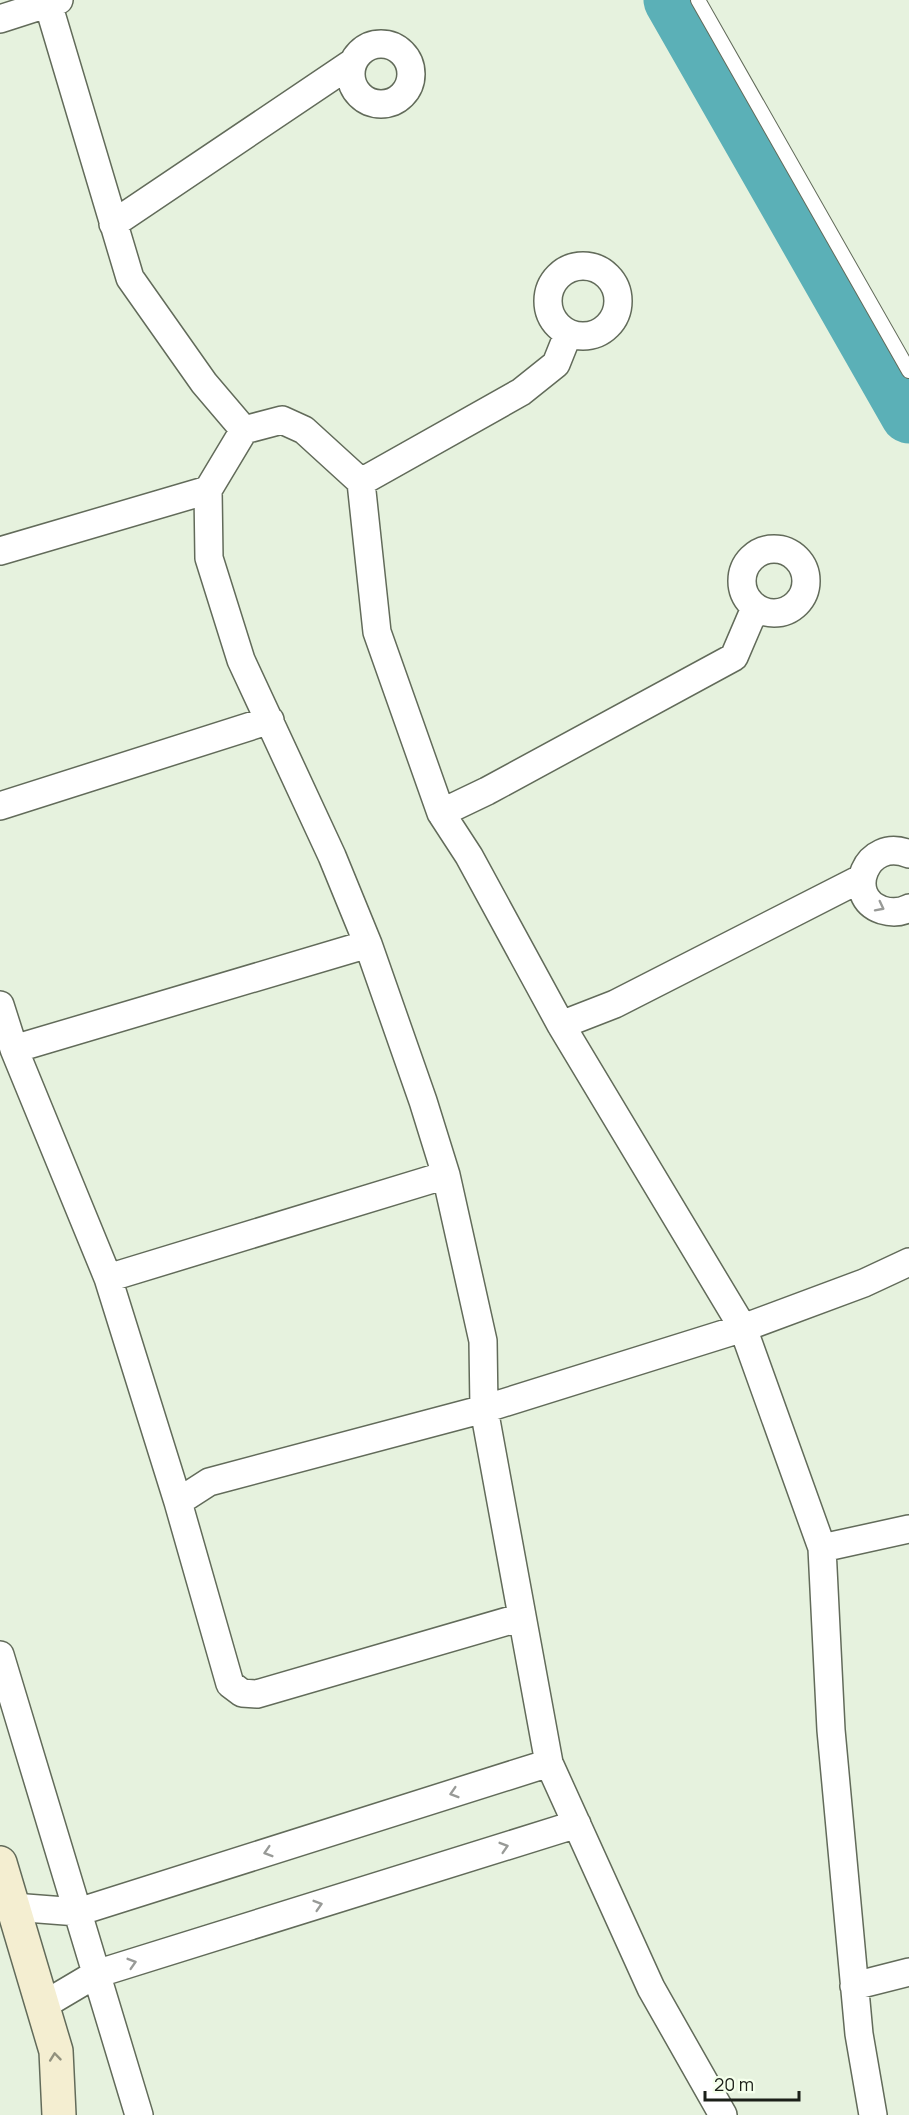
<svg xmlns="http://www.w3.org/2000/svg" width="909" height="2115" viewBox="0 0 909 2115" font-family="Manrope,sans-serif">
	<style>
		.lines { fill: none; stroke-linecap: round; stroke-linejoin: round }
		.river { stroke: #5bb0b7; stroke-width: 57 }
		.lane-casing { stroke: #626b5a; stroke-width: 16 }
		.street-casing { stroke: #626b5a; stroke-width: 30 }
		.secondary-casing { stroke: #626b5a; stroke-width: 36 }
		.lane { stroke: #fff; stroke-width: 14 }
		.street { stroke: #fff; stroke-width: 27 }
		.secondary { stroke: #f4eed1; stroke-width: 33 }
		.oneway { stroke: #989a97 }
		.oneway2 { stroke: #92917e }
	</style>
	<rect width="100%" height="100%" fill="#e6f2de"/>
	<g class="lines">
		<path class="river" d="M672 0 909 415"/>
		<g class="lane-casing">
			<path id="lane" d="M698 0 909 371"/>
		</g>
		<g class="street-casing">
			<path id="street" d="M47 0 130 278 204 383 244 430
				M0 19 59 0
				M351 74a30 30 0 1 1 60 0a30 30 0 1 1-60 0Z
				M113 224 352 63
				M548 301a35 35 0 1 1 70 0a35 35 0 1 1-70 0Z
				M361 482 521 392 556 364 568 334
				M742 581a32 32 0 1 1 64 0a32 32 0 1 1-64 0Z
				M0 551 208 490
				M0 806 270 720
				M441 813 487 791 734 657 755 608
				M909 854C866 836 843 897 882 910 892 913 900 913 909 908
				M0 1005 14 1049 108 1278 178 1502 230 1684 242 1693 257 1694 522 1617
				M561 1025 615 1004 862 878
				M14 1049 368 944
				M108 1278 446 1175
				M178 1502 209 1482 484 1409 743 1328 864 1283 909 1262
				M822 1548 909 1529
				M0 1655 139 2115
				M13 1907 78 1912 549 1763
				M854 1986 909 1972
				M42 2006 96 1974 577 1824
				M723 2115 651 1988 549 1763 484 1409 483 1341 446 1175 423 1101 368 944 332 856 241 660 209 558 208 490 244 430 282 420 304 430 361 482 377 632 441 813 469 856 561 1025 743 1328 822 1548 831 1730 859 2034 873 2115"/>
		</g>
		<g class="secondary-casing">
			<path id="secondary" d="M0 1863 56 2051 59 2115"/>
		</g>
		<use href="#lane" class="lane"/>
		<use href="#street" class="street"/>
		<use href="#secondary" class="secondary"/>
	</g>
	<defs><path id="oneway-chevron" d="M-2-3.5L2.5 0L-2 3.5" fill="none" stroke-width="1.6" stroke-linecap="round" stroke-linejoin="round" transform="scale(1.5)"/></defs>
	<g class="oneway">
		<use href="#oneway-chevron" transform="translate(880 907) rotate(27)"/>
		<use href="#oneway-chevron" transform="translate(454 1793) rotate(163)"/>
		<use href="#oneway-chevron" transform="translate(504 1847) rotate(-17)"/>
		<use href="#oneway-chevron" transform="translate(268 1852) rotate(163)"/>
		<use href="#oneway-chevron" transform="translate(318 1905) rotate(-17)"/>
		<use href="#oneway-chevron" transform="translate(132 1963) rotate(-17)"/>
	</g>
	<use class="oneway2" href="#oneway-chevron" transform="translate(55 2057) rotate(-96)"/>
	<path d="M705 2091v9h94v-9" fill="none" stroke="#1b1f18" stroke-width="3"/>
	<text x="714" y="2091" font-size="18" fill="#1b1f18" stroke="#f4ffeb" stroke-width="4.5" paint-order="stroke">20 m</text>
</svg>
